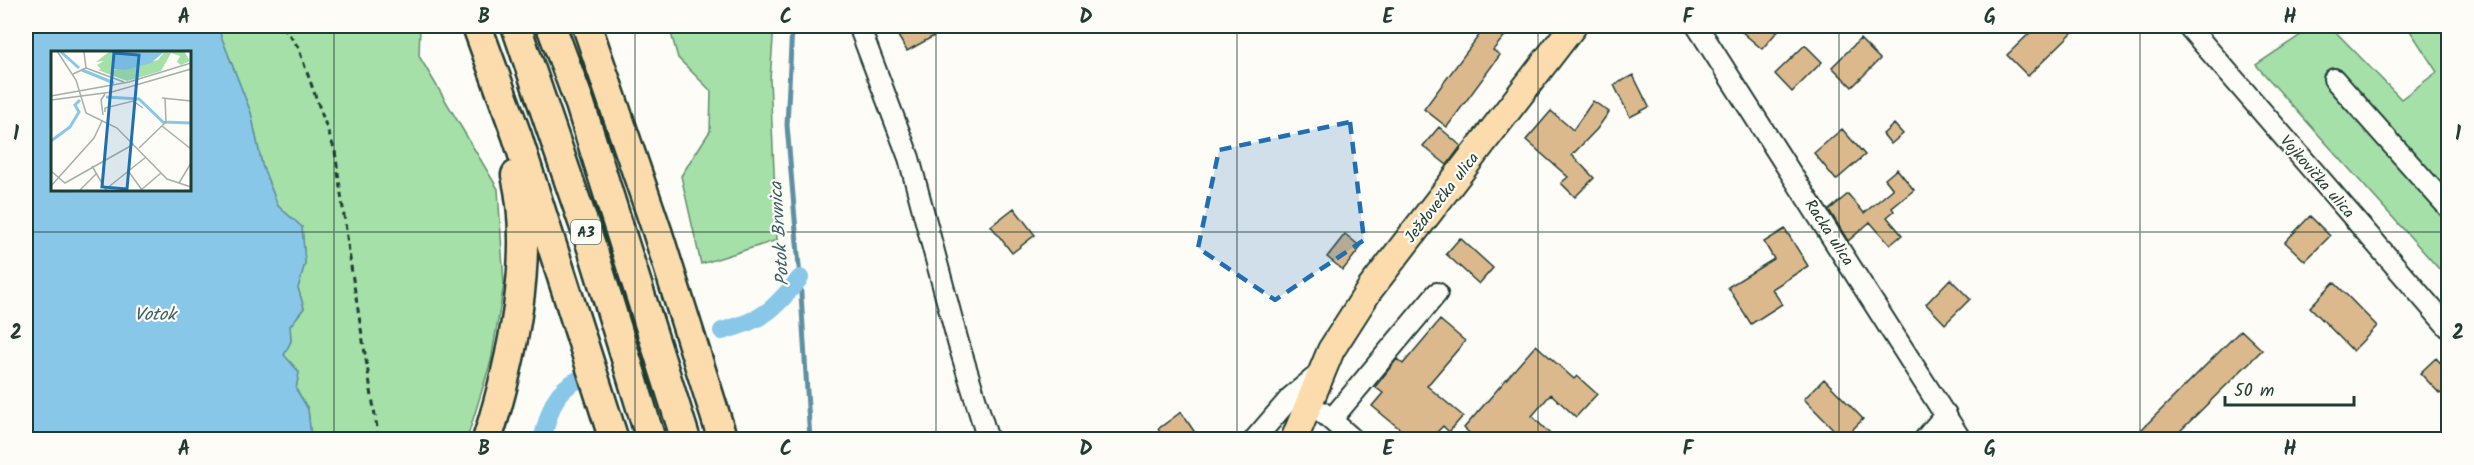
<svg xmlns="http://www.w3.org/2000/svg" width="2474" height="465" viewBox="0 0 2474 465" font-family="Kalam,sans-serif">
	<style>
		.green { fill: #a4e0a7; stroke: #628e6e; stroke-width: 1.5 }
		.water { fill: #89c7e9; stroke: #5f90a1; stroke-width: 1.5; fill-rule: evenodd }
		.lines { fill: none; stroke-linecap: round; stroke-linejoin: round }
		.stream { stroke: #5f90a1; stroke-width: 5 }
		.canal { stroke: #89c7e9; stroke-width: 18 }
		.building { fill: #dbb98d; stroke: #1f3d34; stroke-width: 1.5 }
		.minor-casing { stroke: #1f3d34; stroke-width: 24 }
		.major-casing { stroke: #1f3d34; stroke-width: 30 }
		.highway-casing { stroke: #1f3d34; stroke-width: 33 }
		.path { stroke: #1f3d34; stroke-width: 3; stroke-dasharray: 6 4.5; stroke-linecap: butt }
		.minor { stroke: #fdfcf7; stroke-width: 20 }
		.major { stroke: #fcdcac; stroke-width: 26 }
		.highway { stroke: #fcdcac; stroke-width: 28 }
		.marked { fill: #1f6fb2; fill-opacity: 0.2; stroke: #1f6fb2; stroke-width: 4.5; stroke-dasharray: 12 8; stroke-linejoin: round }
		.grid { fill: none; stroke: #1f3d34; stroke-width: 1.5; stroke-opacity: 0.55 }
		.labels { text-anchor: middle; stroke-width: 4.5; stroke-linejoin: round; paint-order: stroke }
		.shield { fill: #fdfcf7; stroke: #62766e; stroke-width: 1.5 }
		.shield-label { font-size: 15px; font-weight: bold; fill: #1f3d34 }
		.street-label { font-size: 16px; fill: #1f3d34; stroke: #fdfcf7 }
		.water-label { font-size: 18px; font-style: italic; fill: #3a6061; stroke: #fdfcf7 }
		.inset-river { fill: none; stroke: #89c7e9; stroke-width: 3 }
		.inset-road { fill: none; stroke: #a4b0a9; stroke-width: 1.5 }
		.view { fill: #1f6fb2; fill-opacity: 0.15; stroke: #1f6fb2; stroke-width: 3 }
		.inset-edge { fill: none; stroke: #1f3d34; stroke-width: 3 }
		.neatline { fill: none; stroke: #1f3d34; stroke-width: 2 }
		.grid-label { font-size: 20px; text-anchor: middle; font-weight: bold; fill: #1f3d34 }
	</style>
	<rect width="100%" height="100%" fill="#fdfcf7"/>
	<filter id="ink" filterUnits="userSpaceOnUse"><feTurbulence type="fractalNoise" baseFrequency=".0167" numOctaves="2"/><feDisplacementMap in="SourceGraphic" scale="12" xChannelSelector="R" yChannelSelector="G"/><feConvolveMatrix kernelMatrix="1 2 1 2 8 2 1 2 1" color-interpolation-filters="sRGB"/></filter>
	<g filter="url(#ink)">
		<path class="green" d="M217 26H420L419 56 498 189 504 284 491 361 467 439H311L308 409 296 389 299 372 284 355 291 341 290 326 304 308 298 288 305 263 302 227 278 206 262 165 251 113Z
			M669 26H774L770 79 777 240 701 264 681 176 710 131 711 91 678 58Z
			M2314 26H2330L2401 99 2437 72 2409 29 2415 26H2448V279L2256 65Z"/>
		<path class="water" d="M26 26H217L251 113 262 165 278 206 302 227 305 263 298 288 304 308 290 326 291 341 284 355 299 372 296 389 308 409 311 439H26ZM52 52H189V189H52Z"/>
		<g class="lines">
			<path class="stream" d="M792 26 787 125 800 278 810 440"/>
			<path class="canal" d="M722 331C764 320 773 310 800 278
				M542 440C550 412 552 391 580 379"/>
		</g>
		<path class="building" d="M892 26H928L934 36 907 51Z
			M1470 26H1513L1493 50 1500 55 1447 127 1424 109 1480 34Z
			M1735 26H1782L1762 49Z
			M2037 26H2079L2028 76 2007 55Z
			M1860 39 1880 59 1852 87 1832 67Z
			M1805 45 1822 62 1792 92 1775 74Z
			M1633 75 1649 107 1630 117 1614 85Z
			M1593 101 1609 112 1597 129 1572 155 1594 178 1575 197 1561 183 1568 177 1526 140 1551 111 1573 130Z
			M1894 124 1903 134 1891 144 1883 134Z
			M1439 127 1461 146 1447 165 1423 146Z
			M1842 129 1865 155 1836 180 1814 153Z
			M1897 169 1914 190 1892 208 1894 211 1887 217 1902 235 1890 245 1870 222 1848 241 1829 210 1848 194 1864 213 1893 189 1885 179Z
			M1014 208 1035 235 1012 253 991 226Z
			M2310 216 2330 236 2305 261 2285 242Z
			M1785 229 1808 266 1772 289 1782 304 1751 324 1728 287 1774 259 1764 242Z
			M1345 234 1361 247 1343 270 1327 257Z
			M1460 238 1493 268 1479 284 1446 254Z
			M1950 279 1970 299 1945 324 1926 304Z
			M2334 282 2377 326 2353 351 2310 307Z
			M1440 320 1465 341 1427 386 1463 416 1449 432 1443 426 1429 440H1390L1400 429 1372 406 1383 393 1375 387 1397 359 1403 364Z
			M2241 330 2262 350 2171 440H2151L2141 430Z
			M1536 345 1574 379 1577 376 1597 394 1576 417 1551 394 1532 416 1556 440H1477L1464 428Z
			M2436 358 2448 371V386L2440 394 2420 373Z
			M1824 379 1863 419 1843 439 1804 399Z
			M1181 412 1200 440H1165L1158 429Z"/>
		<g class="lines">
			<g class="minor-casing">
				<path id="minor" d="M859 26 909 158 958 342 988 440
					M1697 26 1961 440
					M2188 26 2448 327
					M2334 79 2448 207
					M1322 412 1354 440
					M1331 420 1437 293
					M1254 440 1291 397 1319 374
					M1924 440 1946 414"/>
			</g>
			<g class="major-casing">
				<path id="major" d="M1294 440 1331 350 1370 289 1573 26"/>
			</g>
			<g class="highway-casing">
				<path id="highway" d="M477 26 517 136 614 440
					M516 26 593 251 651 440
					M551 26 580 104 686 440
					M587 26 657 231 723 440
					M487 440C512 362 535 255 516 175"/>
			</g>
			<path class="path" d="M283 26 298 47 335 151 352 273 379 440"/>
			<use href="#minor" class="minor"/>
			<use href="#major" class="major"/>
			<use href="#highway" class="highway"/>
		</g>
	</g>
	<path class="marked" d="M1350 122 1364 240 1275 300 1198 248 1219 150Z"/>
	<path class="grid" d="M334 26V440M635 26V440M936 26V440M1237 26V440M1538 26V440M1839 26V440M2140 26V440M26 232H2448"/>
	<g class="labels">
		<rect class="shield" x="571" y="220" width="30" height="24" rx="4.5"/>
		<g class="shield-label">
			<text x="586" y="237">A3</text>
		</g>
		<g class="street-label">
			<text transform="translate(2318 176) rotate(49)" y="6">Vojkovička ulica</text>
			<text transform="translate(1441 197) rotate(-52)" y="6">Ježdovečka ulica</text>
			<text transform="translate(1830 232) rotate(57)" y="6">Racka ulica</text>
		</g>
		<g class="water-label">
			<text transform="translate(779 234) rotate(-94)" y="6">Potok Brvnica</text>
			<text x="155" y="320">Votok</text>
		</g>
	</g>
	<g transform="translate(51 51)">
		<rect width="140" height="140" fill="#fdfcf7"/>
		<path d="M59 0H61L63 19 107 9 114 0H133L139 10 130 14 126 11 129 5 120 2 110 20 76 30 47 19 50 18 46 14 53 10 45 11Z" fill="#a4e0a7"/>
		<path d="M114 0 100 12 74 19 61 18V1Z" fill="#89c7e9"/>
		<path class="inset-river" d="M10 1 28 17M31 19 63 32M55 46 88 48 112 71 140 72M0 90 19 76 28 61 24 54 29 49"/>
		<path class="inset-road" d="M6 0 25 29 35 62 66 77 116 128 140 136M35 17 73 31M22 23 35 17 33 1M0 45 78 31 140 12M111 47 140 50M0 49 61 41 140 18M54 61V57L82 50 92 57M52 64 50 49 54 43M111 75 140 98M88 97 115 71 114 47M41 115 55 139M0 120 14 132 83 93M78 121 91 139M128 132 140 112M0 135 43 87 51 70M55 138 95 106M29 139 45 123M90 139 110 122"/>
		<path class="view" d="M63 2 88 4 76 138 51 136Z"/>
		<rect width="140" height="140" class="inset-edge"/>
	</g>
	<rect width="2474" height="465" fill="none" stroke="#fdfcf7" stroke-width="66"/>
	<path d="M2225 396v9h129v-9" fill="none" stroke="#1f3d34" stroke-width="3"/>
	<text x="2234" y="396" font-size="18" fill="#1f3d34" stroke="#fdfcf7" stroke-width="4.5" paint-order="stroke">50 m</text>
	<rect x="33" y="33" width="2408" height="399" class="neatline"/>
	<g class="grid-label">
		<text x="184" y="23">A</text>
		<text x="484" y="23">B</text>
		<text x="786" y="23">C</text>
		<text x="1086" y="23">D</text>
		<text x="1388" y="23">E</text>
		<text x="1688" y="23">F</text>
		<text x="1990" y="23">G</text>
		<text x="2290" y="23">H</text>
		<text x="16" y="140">1</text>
		<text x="2458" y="140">1</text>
		<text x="16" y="339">2</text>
		<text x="2458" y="339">2</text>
		<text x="184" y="455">A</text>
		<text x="484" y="455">B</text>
		<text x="786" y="455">C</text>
		<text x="1086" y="455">D</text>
		<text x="1388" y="455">E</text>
		<text x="1688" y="455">F</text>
		<text x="1990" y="455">G</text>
		<text x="2290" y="455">H</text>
	</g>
</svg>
